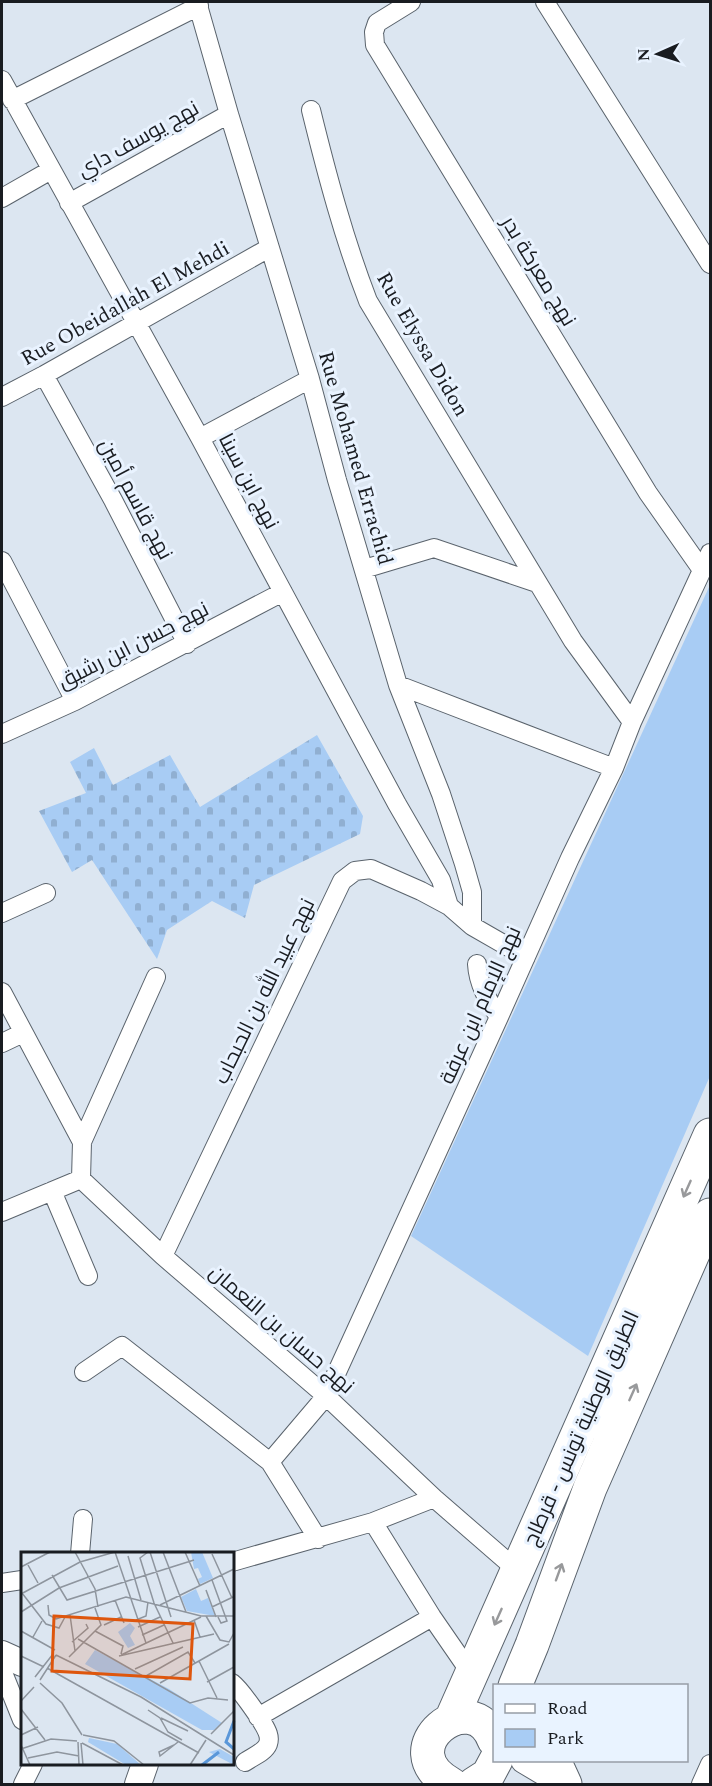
<svg xmlns="http://www.w3.org/2000/svg" width="712" height="1786" viewBox="0 0 712 1786" font-family="Spectral,Cairo,serif">
	<style>
		.green { fill: #a8ccf4 }
		.cemetery { fill: url(#cemetery-stones) }
		.lines { fill: none; stroke-linecap: round; stroke-linejoin: round }
		.street-casing { stroke: #5a636c; stroke-width: 20 }
		.secondary-casing { stroke: #5a636c; stroke-width: 28 }
		.highway-casing { stroke: #5a636c; stroke-width: 35 }
		.street { stroke: #fff; stroke-width: 18 }
		.secondary { stroke: #fff; stroke-width: 26 }
		.highway { stroke: #fff; stroke-width: 33 }
		.oneway { stroke: #98999b }
		.labels { text-anchor: middle; stroke-width: 6; stroke-linejoin: round; paint-order: stroke }
		.street-label { font-size: 21px; fill: #191c21; stroke: #e9f3ff }
		.inset-river { fill: none; stroke: #5a97d9; stroke-width: 3 }
		.inset-road { fill: none; stroke: #8e959e; stroke-width: 1.5 }
		.view { fill: #de560d; fill-opacity: 0.15; stroke: #de560d; stroke-width: 3 }
		.inset-edge { fill: none; stroke: #191c21; stroke-width: 3 }
	</style>
	<defs>
		<pattern id="cemetery-stones" width="16" height="16" patternUnits="userSpaceOnUse" patternTransform="scale(1.5)"><rect width="16" height="16" fill="#a8ccf4"/><path d="M2 7V4a2 2 0 0 1 4 0v3zM10 15v-3a2 2 0 0 1 4 0v3z" fill="#90afd1"/></pattern>
	</defs>
	<rect width="100%" height="100%" fill="#dce6f1"/>
	<path class="green" d="M710 585V1076L588 1356 411 1236Z"/>
	<path class="cemetery" d="M317 735 363 816 360 834 254 885 245 918 212 901 167 930 157 959 92 860 72 872 39 811 86 793 70 762 94 748 113 785 170 755 200 807Z"/>
	<g class="lines">
		<g class="street-casing">
			<path id="street" d="M197 2 229 114 310 379 337 480 398 685 441 794 464 864 472 892V926
				M411 2 377 23 374 32 375 45 648 493 702 570
				M545 2 710 264
				M2 80 200 438 397 804 441 880 449 906
				M12 100 199 6
				M311 110C327 175 344 239 368 301L573 641 632 722
				M2 198 51 170
				M69 203 229 114
				M44 375 113 500 187 644
				M2 397 44 375 269 248
				M200 438 310 379
				M2 561 75 701
				M364 569 434 548 537 583
				M398 685 614 768
				M2 734 75 701 283 592
				M2 913 46 893
				M477 964C478 984 488 1001 499 1017
				M2 992 82 1142
				M2 1043 23 1033
				M81 1179 82 1142 156 977
				M52 1191 88 1276
				M2 1212 81 1179 163 1256 326 1396 434 1498 518 1571
				M163 1256 342 881 355 871 371 869 421 891 449 906 472 926 526 957
				M84 1372 122 1346 270 1462 318 1539
				M270 1462 326 1396 499 1017 570 858 614 768 632 722 710 553
				M373 1522 432 1617 472 1675
				M80 1554 83 1519
				M232 1562 373 1522 434 1498
				M2 1583 22 1580
				M2 1670 22 1720
				M232 1683C241 1690 265 1724 268 1734 269 1737 269 1741 268 1744 265 1752 252 1757 245 1762
				M258 1717 432 1617
				M23 1784 33 1764
				M701 1784 710 1764"/>
		</g>
		<g class="secondary-casing">
			<path id="secondary" d="M2 1654 22 1663
				M524 1760 564 1784
				M138 1784 145 1764"/>
		</g>
		<g class="highway-casing">
			<path id="highway" d="M515 1686 532 1645 590 1488 710 1215
				M451 1720 710 1135
				M554 1760 565 1784
				M451 1784C387 1749 472 1682 494 1740
				M474 1784 488 1775 496 1760"/>
		</g>
		<use href="#street" class="street"/>
		<use href="#secondary" class="secondary"/>
		<use href="#highway" class="highway"/>
	</g>
	<defs><path id="oneway-shaft" d="M-6 0H5M1.5-3L5.5 0L1.5 3" fill="none" stroke-width="1.6" stroke-linecap="round" stroke-linejoin="round" transform="scale(1.5)"/></defs>
	<g class="oneway">
		<use href="#oneway-shaft" transform="translate(687 1189) rotate(114)"/>
		<use href="#oneway-shaft" transform="translate(633 1392) rotate(-66)"/>
		<use href="#oneway-shaft" transform="translate(559 1572) rotate(-70)"/>
		<use href="#oneway-shaft" transform="translate(498 1617) rotate(114)"/>
	</g>
	<g class="labels">
		<g class="street-label">
			<text transform="translate(138 139) rotate(-29)" y="7">نهج يوسف داي</text>
			<text transform="translate(539 271) rotate(59)" y="7">نهج معركة بدر</text>
			<text transform="translate(125 303) rotate(-29)" y="7">Rue Obeidallah El Mehdi</text>
			<text transform="translate(423 344) rotate(60)" y="7">Rue Elyssa Didon</text>
			<text transform="translate(356 458) rotate(74)" y="7">Rue Mohamed Errachid</text>
			<text transform="translate(249 481) rotate(62)" y="7">نهج ابن سينا</text>
			<text transform="translate(136 499) rotate(62)" y="7">نهج قاسم أمين</text>
			<text transform="translate(133 645) rotate(-27)" y="7">نهج حسن ابن رشيق</text>
			<text transform="translate(264 991) rotate(-64)" y="7">نهج عبيد الله بن الحبحاب</text>
			<text transform="translate(480 1005) rotate(-66)" y="7">نهج الإمام ابن عرفة</text>
			<text transform="translate(282 1329) rotate(41)" y="7">نهج حسان بن النعمان</text>
			<text transform="translate(581 1428) rotate(-66)" y="7">الطريق الوطنية تونس - قرطاج</text>
		</g>
	</g>
	<g transform="translate(21 1552)">
		<rect width="213" height="213" fill="#dce6f1"/>
		<path d="M170 0H181L192 26 179 32 177 27 181 25 177 16 173 17ZM175 37 180 49 187 46 194 64 166 59 160 45ZM74 98 148 137 201 171 193 178H181L64 112Z" fill="#a8ccf4"/>
		<path d="M199 197 213 205V213L188 200Z" fill="#a8ccf4"/>
		<path d="M109 71 114 76 109 84 114 93 107 96 97 80Z" fill="#a8ccf4"/>
		<path d="M68 186 96 192 120 213H105L67 190Z" fill="#a8ccf4"/>
		<path class="inset-river" d="M213 169 205 190 213 197M181 213 198 200"/>
		<path class="inset-road" d="M54 0 74 37 77 55M94 0 125 91M127 0 119 6 133 51 152 91M129 0 150 65M142 0 165 60M164 0 179 34M191 2 211 46M107 4 120 48M7 13 17 31M0 15 29 0M31 23 46 48 173 8M191 28 206 69 200 71 197 65M185 38 195 65M1 41 25 72 38 76 44 65M0 42 59 10 94 0M94 48 103 71M27 53 28 63 35 67 105 45 180 64H213M139 53 213 17M191 55 212 45M0 60 38 36 97 14M49 63 54 99M185 64 199 88 208 90 213 81M115 68 125 64 127 50M173 68 179 85M83 73 100 65M117 75 139 65M0 79 34 98M74 79 102 94 100 102M121 83 143 73M12 85 21 69M57 87 169 151 187 146 207 148M51 90 67 76 65 72M35 103 120 145 213 203M100 103 180 65M0 104 23 115M98 104 193 82M48 105 80 73 74 56M178 109 196 146M26 116 178 201M114 117 162 95M125 124 167 100 174 111M14 125 32 102M19 128 35 103M186 130 213 115M19 131 41 151 61 183M139 131 208 92M0 149 13 135M0 157 24 188M127 158 139 166 147 180 161 188M140 166 167 179M190 182 213 159M0 183 17 175M62 183 93 189 123 213M57 190 58 213M60 191 62 213M61 191 102 213M0 193 9 213M153 193 138 200 139 204 157 190M0 197 30 187 56 189M7 206 36 200 58 204M169 213 185 188"/>
		<path class="view" d="M33 64 172 72 169 127 31 119Z"/>
		<rect width="213" height="213" class="inset-edge"/>
	</g>
	<rect width="712" height="1786" fill="none" stroke="#191c21" stroke-width="6"/>
	<rect x="493" y="1684" width="195" height="78" fill="#e9f3ff" stroke="#969da6" stroke-width="1.5"/>
	<rect x="505" y="1704" width="30" height="9" fill="#ffffff" stroke="#969da6" stroke-width="1.5"/>
	<text x="547" y="1714" font-size="18" fill="#191c21">Road</text>
	<rect x="505" y="1729" width="30" height="18" fill="#a8ccf4" stroke="#969da6" stroke-width="1.5"/>
	<text x="547" y="1744" font-size="18" fill="#191c21">Park</text>
	<g transform="translate(658 54) rotate(267)" stroke="#e9f3ff" stroke-width="4.5" paint-order="stroke">
	<path d="M0-4.5L10 22L0 15L-10 22Z" fill="#191c21"/>
	<text y="-9" font-size="16" font-weight="bold" text-anchor="middle" fill="#191c21">N</text>
	</g>
</svg>
